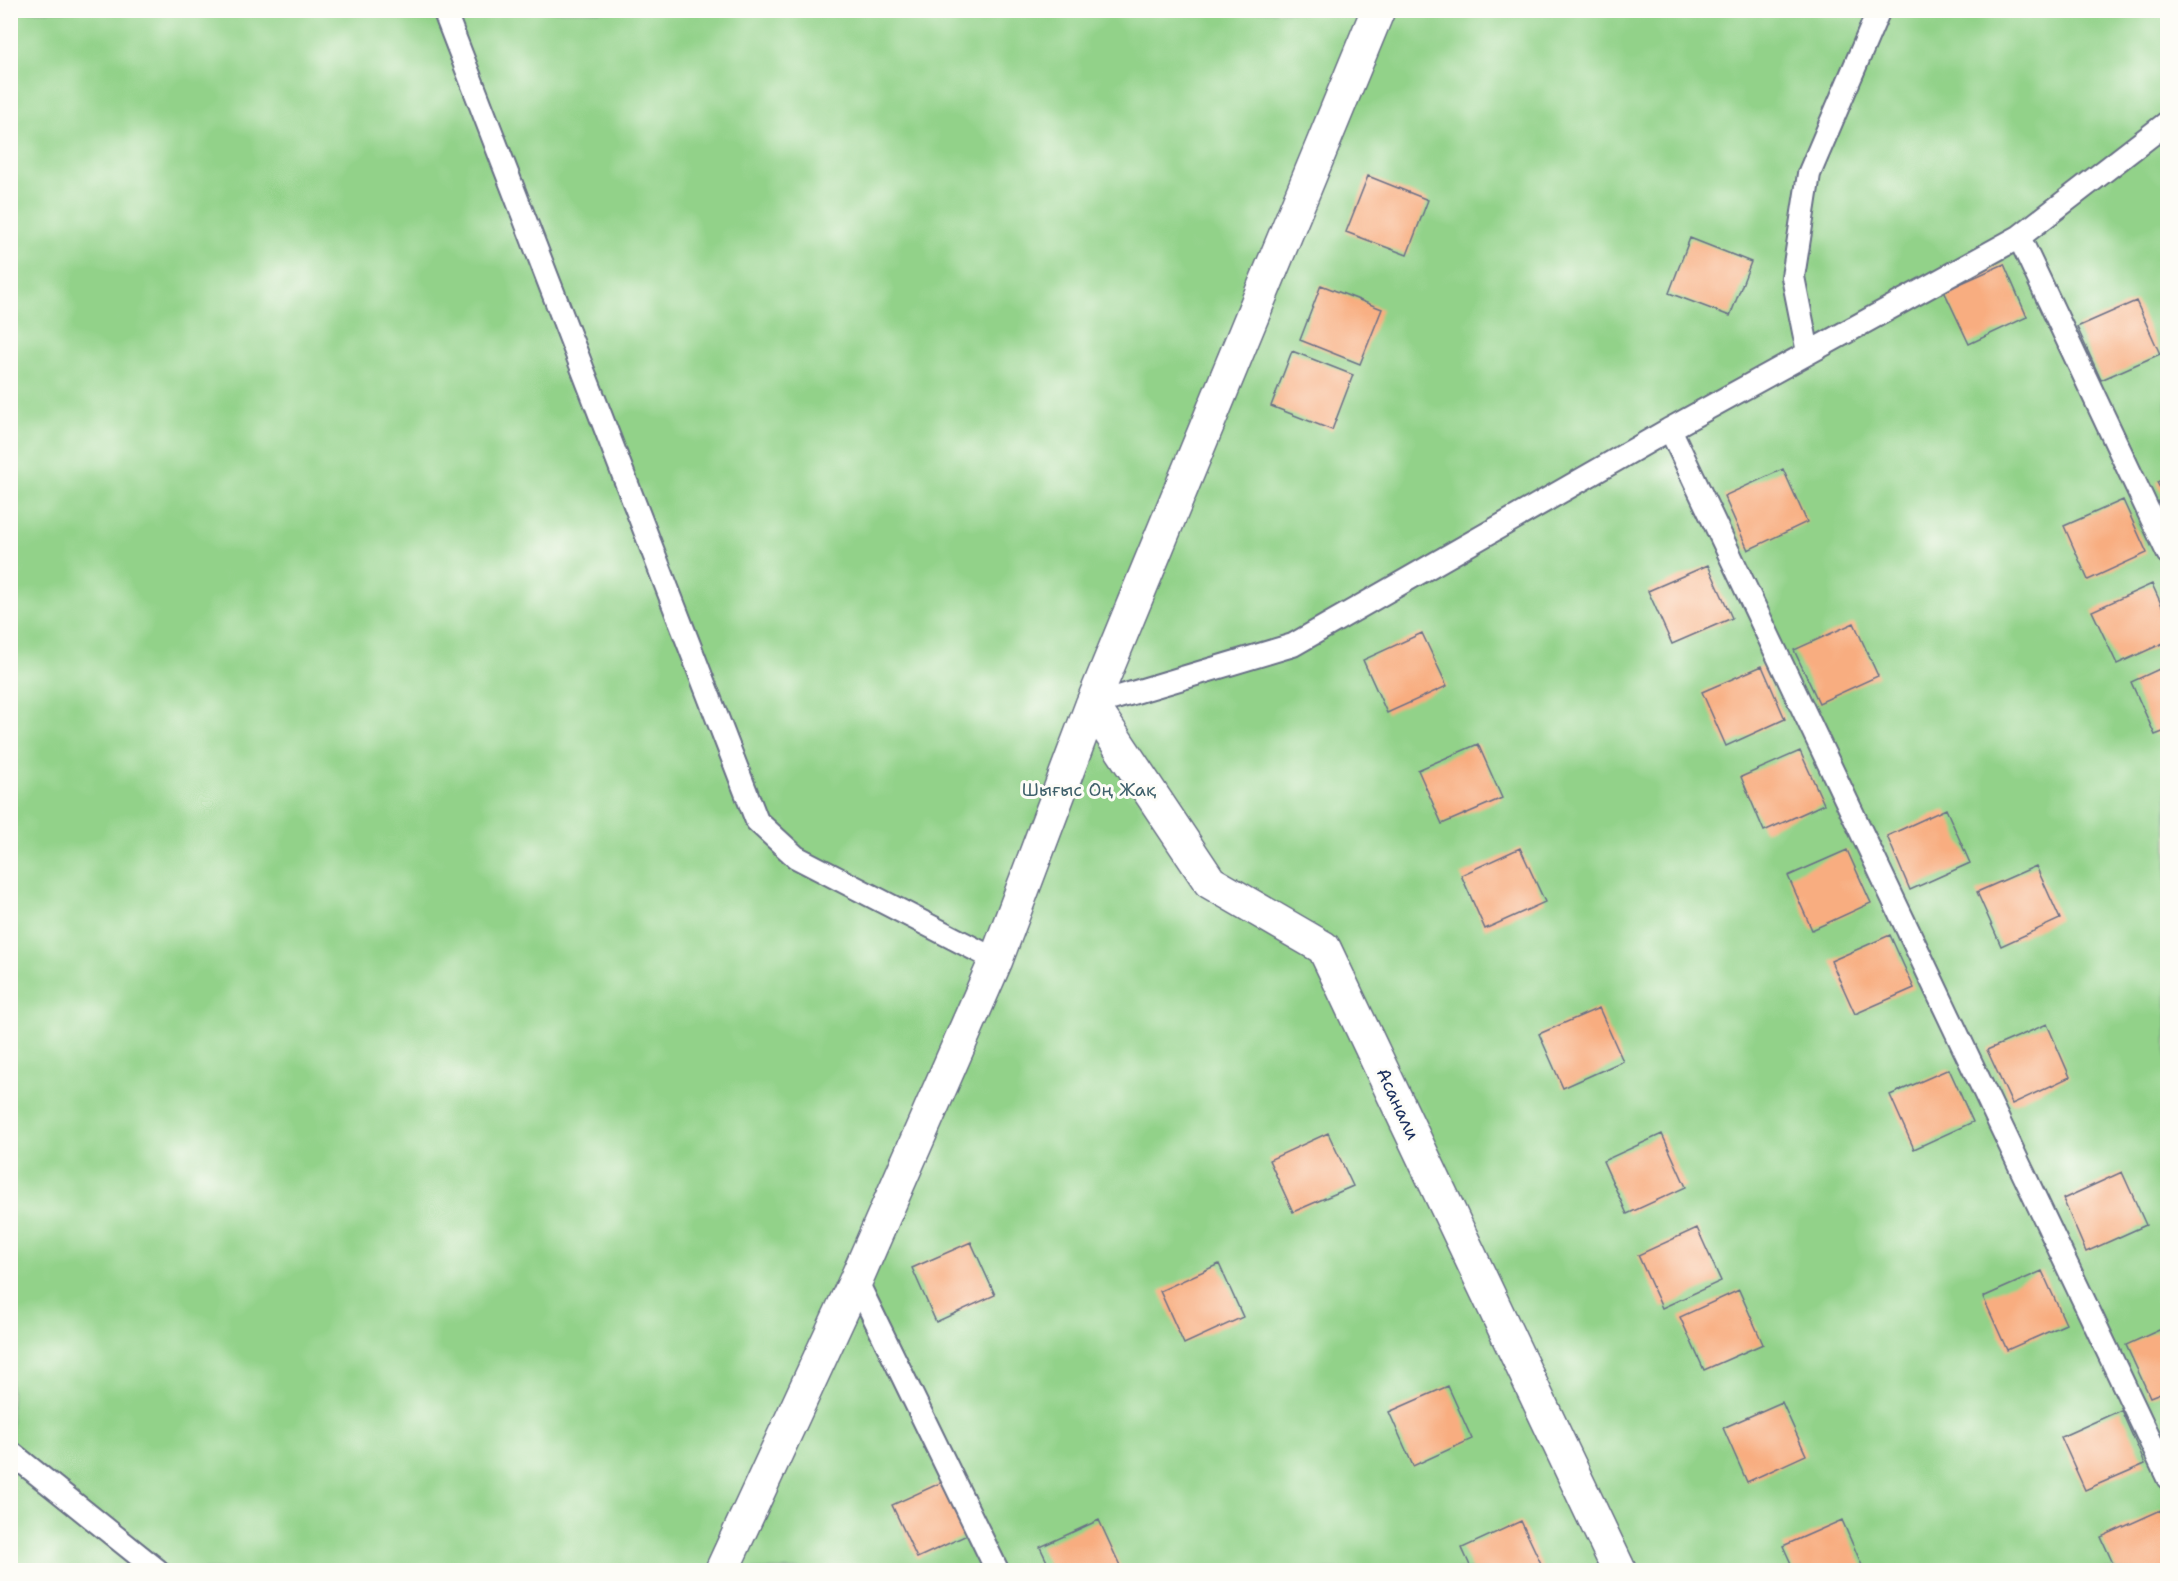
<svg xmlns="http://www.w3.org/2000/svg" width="2178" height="1581" viewBox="0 0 2178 1581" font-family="'Shantell Sans',sans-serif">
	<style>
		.green { fill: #92d289; stroke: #568074; stroke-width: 1.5 }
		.building { fill: #f8ad80 }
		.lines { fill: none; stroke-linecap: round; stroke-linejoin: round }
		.service-casing { stroke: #686f86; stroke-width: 26 }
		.minor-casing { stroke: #686f86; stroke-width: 36 }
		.service { stroke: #fff; stroke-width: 22 }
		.minor { stroke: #fff; stroke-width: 33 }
		.labels { text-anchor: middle; stroke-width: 6; stroke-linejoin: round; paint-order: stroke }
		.park-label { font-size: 18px; fill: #3f606b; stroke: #fdfcf7 }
		.street-label { font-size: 18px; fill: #1b2f5e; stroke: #fdfcf7 }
	</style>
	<rect width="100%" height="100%" fill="#fdfcf7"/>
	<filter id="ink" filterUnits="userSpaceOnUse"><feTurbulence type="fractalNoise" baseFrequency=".0167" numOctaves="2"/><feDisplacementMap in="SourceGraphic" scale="12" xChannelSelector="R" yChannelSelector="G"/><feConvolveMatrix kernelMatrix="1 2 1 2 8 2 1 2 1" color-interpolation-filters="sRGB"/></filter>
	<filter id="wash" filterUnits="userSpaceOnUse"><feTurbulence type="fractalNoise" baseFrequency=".008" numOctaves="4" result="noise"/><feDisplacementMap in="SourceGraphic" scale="24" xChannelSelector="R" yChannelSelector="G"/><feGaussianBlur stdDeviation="1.35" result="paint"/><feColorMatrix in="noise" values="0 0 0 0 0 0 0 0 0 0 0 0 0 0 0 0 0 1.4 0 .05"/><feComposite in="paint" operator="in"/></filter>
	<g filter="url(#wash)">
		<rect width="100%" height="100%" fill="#f6e5cf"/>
		<path class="green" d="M11 11H2167V1570H11Z"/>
		<g id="blocks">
			<path class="building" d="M1368 176 1428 200 1407 255 1346 232Z
				M1690 238 1751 262 1730 316 1669 293Z
				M2004 264 2027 317 1969 344 1944 291Z
				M1321 285 1382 309 1360 364 1300 340Z
				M2136 301 2160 354 2101 380 2077 327Z
				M1292 351 1353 375 1332 430 1271 406Z
				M1783 469 1807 522 1748 550 1724 496Z
				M2168 477V505L2157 482Z
				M2123 500 2147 553 2088 580 2064 526Z
				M1708 565 1732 618 1672 644 1648 591Z
				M2152 584 2168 619V641L2117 664 2092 611Z
				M1854 623 1878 676 1819 703 1794 650Z
				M1422 633 1447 686 1387 713 1363 660Z
				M2168 665V730L2155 735 2131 682Z
				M1762 666 1785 719 1726 746 1702 692Z
				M1478 744 1502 798 1442 824 1418 770Z
				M1800 751 1824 804 1764 831 1741 777Z
				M1946 809 1970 863 1910 890 1887 836Z
				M1520 848 1545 902 1485 929 1461 875Z
				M1847 850 1871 903 1812 930 1788 876Z
				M2036 866 2060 919 2001 946 1977 892Z
				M1890 935 1914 988 1855 1014 1831 961Z
				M1599 1008 1623 1061 1563 1088 1539 1034Z
				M2047 1024 2070 1077 2012 1104 1987 1050Z
				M1949 1069 1973 1122 1914 1149 1890 1095Z
				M1328 1133 1353 1186 1293 1212 1269 1160Z
				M1662 1134 1686 1187 1627 1214 1603 1161Z
				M2122 1172 2146 1225 2086 1252 2063 1199Z
				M1697 1228 1721 1281 1662 1308 1638 1255Z
				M971 1242 995 1295 936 1322 912 1268Z
				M1219 1264 1243 1317 1184 1344 1160 1291Z
				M2042 1271 2066 1324 2007 1350 1983 1297Z
				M1739 1290 1763 1344 1704 1370 1680 1317Z
				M2168 1326V1390L2150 1397 2126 1345Z
				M1448 1386 1472 1439 1413 1466 1389 1412Z
				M1782 1402 1806 1455 1747 1482 1723 1428Z
				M2121 1410 2145 1464 2085 1490 2061 1437Z
				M951 1478 976 1531 917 1558 892 1505Z
				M2161 1510 2168 1526V1570H2116L2101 1537Z
				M1099 1520 1122 1570H1051L1040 1547Z
				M1842 1520 1864 1570H1794L1783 1546Z
				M1521 1521 1544 1570H1472L1462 1548Z"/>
		</g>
	</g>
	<g filter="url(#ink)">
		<use href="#blocks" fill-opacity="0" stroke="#686f86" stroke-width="1.5"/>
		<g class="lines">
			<g class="service-casing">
				<path id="service" d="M444 10 757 821 796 857 996 960
					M2019 237 2168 553
					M1808 352 1793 277 1809 174 1879 10
					M1670 429 2168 1478
					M1092 705 1293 645 1670 429 2019 237 2168 122
					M856 1280 997 1570
					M10 1452 157 1570"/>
			</g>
			<g class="minor-casing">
				<path id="minor" d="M1092 705 1210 882 1324 948 1619 1570
					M722 1570 856 1280 996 960 1092 705 1378 10"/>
			</g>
			<use href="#service" class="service"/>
			<use href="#minor" class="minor"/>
		</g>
	</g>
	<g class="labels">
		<g class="park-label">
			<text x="1089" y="796">Шығыс Оң Жақ</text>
		</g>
		<g class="street-label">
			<text transform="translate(1398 1104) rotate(65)" y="6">Асанали</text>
		</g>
	</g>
	<rect width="2178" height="1581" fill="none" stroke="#fdfcf7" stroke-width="36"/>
</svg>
